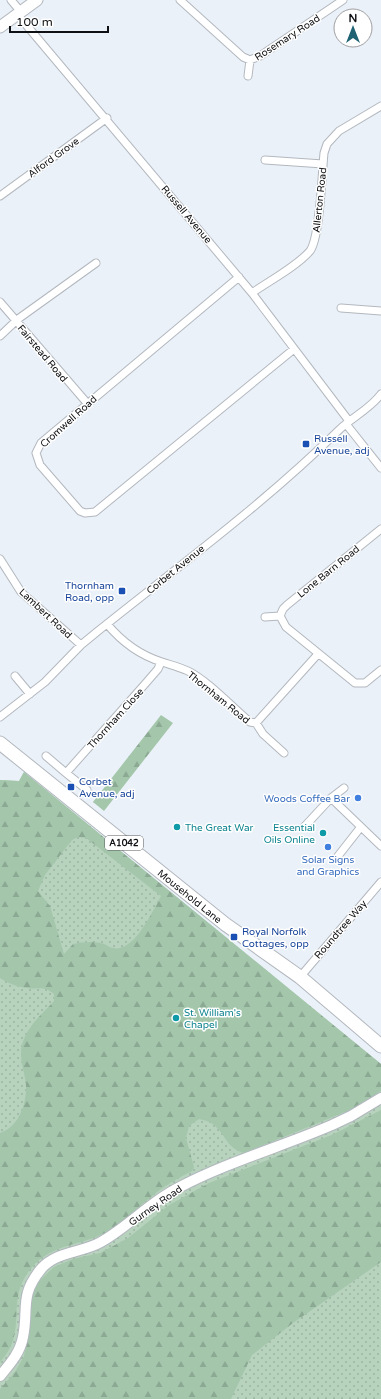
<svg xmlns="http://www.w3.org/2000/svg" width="381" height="1399" viewBox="0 0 381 1399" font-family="'Varela Round',sans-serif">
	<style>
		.grass { fill: url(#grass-dots) }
		.forest { fill: url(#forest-firs); fill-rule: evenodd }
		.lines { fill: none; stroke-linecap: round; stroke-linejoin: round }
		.street-casing { stroke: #b3b8bf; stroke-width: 9 }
		.secondary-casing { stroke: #b3b8bf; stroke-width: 12 }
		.primary-casing { stroke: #b3b8bf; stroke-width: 13 }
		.highway-casing { stroke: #b3b8bf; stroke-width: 15 }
		.street { stroke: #fff; stroke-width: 7 }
		.secondary { stroke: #fff; stroke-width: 10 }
		.primary { stroke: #fff; stroke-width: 11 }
		.highway { stroke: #fff; stroke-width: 13 }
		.transit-dot { fill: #1a4fb4; stroke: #fff; stroke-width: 1.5 }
		.shop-dot { fill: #3f7fe0; stroke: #fff; stroke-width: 1.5 }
		.culture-dot { fill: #0f9aa8; stroke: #fff; stroke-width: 1.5 }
		.labels { text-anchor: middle; stroke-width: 3; stroke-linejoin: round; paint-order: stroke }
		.shield { fill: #fff; stroke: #57585a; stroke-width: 1 }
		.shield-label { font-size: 9px; font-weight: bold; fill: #0f1013 }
		.street-label { font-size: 10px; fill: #0f1013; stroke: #fff }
		.transit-label { font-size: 10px; fill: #164399; stroke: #fff; text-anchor: start }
		.shop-label { font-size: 10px; fill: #366cbe; stroke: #fff; text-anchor: end }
		.culture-label { font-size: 10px; fill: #0d838f; stroke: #fff; text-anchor: start }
	</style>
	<defs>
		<pattern id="grass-dots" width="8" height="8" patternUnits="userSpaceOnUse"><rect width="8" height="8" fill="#b7d2bd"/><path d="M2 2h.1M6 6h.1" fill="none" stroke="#9cb3a2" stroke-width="1.8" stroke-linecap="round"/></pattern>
		<pattern id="forest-firs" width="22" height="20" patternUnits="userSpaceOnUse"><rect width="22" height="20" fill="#a4c7ac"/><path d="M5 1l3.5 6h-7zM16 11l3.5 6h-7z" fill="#8caa93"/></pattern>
	</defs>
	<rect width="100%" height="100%" fill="#ebf1f8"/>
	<path class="grass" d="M24 772 381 1064V1399H0V780L19 781Z"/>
	<path class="forest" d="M161 715 173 723 104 811 93 802Z
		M24 772 381 1064V1091L350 1110 244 1153C226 1148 227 1136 214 1125 211 1122 204 1120 199 1119L189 1126 186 1138 194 1167 192 1171C178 1178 164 1186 151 1197 136 1209 121 1225 103 1234 73 1248 45 1244 25 1277 8 1305 27 1334 0 1362V1133C17 1127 25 1109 26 1091 27 1075 18 1062 22 1045 27 1026 42 1014 54 1001V994C42 985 40 990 27 988 18 987 7 983 0 978V780L19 781ZM78 837 86 838 161 896C152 912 134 953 113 948 110 948 107 945 104 944 94 941 83 942 73 944L64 954 50 906 38 891 45 875 72 840Z
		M381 1110V1262L293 1323 252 1355 231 1399H0V1389L15 1372 24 1356 29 1333 31 1299 38 1282 54 1267 73 1259 100 1253 128 1238 169 1205 209 1183 334 1134Z"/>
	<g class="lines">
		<g class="street-casing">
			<path id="street" d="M11 0 21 12
				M180 0 243 57 250 60 260 56 343 0
				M17 14 252 293 349 421
				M248 76 250 60
				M265 160 323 164
				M0 196 107 118
				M239 277 41 443 36 453 40 465 80 511 85 513 95 512 294 349
				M252 293C269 281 296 267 310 251 320 238 322 173 324 153L327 144 339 131 381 106
				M0 302 87 403
				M341 308 381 311
				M0 336 18 319 96 263
				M346 424 381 468
				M381 529 287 605 283 609 280 616 286 627 355 683H365L381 670
				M0 559 21 592 81 645
				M265 617 280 616
				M107 624C122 642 139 655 162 662 171 665 179 667 188 671 208 681 232 707 250 722L256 723 263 734 284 753
				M15 676 30 694
				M0 717 45 682 81 645 98 631C179 566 265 503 340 429 353 417 371 408 381 394
				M256 723 318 654
				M46 756 66 773 145 684 158 669 161 662
				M66 773 87 790
				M331 798 381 846
				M304 827 331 798 344 788
				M338 856 360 828
				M300 977 381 882"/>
		</g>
		<g class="secondary-casing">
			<path id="secondary" d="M0 1376C10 1364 20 1353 23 1337 29 1308 19 1296 41 1269 56 1251 82 1253 101 1242 128 1227 150 1202 178 1188 227 1162 281 1147 332 1125L351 1116 381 1098"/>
		</g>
		<g class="primary-casing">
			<path id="primary" d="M0 27 37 0"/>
		</g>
		<g class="highway-casing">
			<path id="highway" d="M0 743 225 924 300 977 381 1046"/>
		</g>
		<use href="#street" class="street"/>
		<use href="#secondary" class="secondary"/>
		<use href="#primary" class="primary"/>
		<use href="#highway" class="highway"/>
	</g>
	<g class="transit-dot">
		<rect x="302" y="440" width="8" height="8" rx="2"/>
		<rect x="118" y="587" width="8" height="8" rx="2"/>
		<rect x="67" y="783" width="8" height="8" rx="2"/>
		<rect x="230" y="933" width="8" height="8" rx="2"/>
	</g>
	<g class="shop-dot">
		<circle cx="358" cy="798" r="4"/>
		<circle cx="328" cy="847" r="4"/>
	</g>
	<g class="culture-dot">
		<circle cx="177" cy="827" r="4"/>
		<circle cx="323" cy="833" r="4"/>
		<circle cx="176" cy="1018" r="4"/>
	</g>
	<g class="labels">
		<rect class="shield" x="105" y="836" width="38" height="14" rx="3"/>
		<g class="shield-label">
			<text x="124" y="846">A1042</text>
		</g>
		<g class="street-label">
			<text transform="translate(287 37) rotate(-33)" y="4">Rosemary Road</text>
			<text transform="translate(53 157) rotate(-36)" y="4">Alford Grove</text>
			<text transform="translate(319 200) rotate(-84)" y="4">Allerton Road</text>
			<text transform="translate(187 214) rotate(50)" y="4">Russell Avenue</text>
			<text transform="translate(43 353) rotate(50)" y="4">Fairstead Road</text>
			<text transform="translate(68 421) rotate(-42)" y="4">Cromwell Road</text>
			<text transform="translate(175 569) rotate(-39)" y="4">Corbet Avenue</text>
			<text transform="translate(328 571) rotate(-39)" y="4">Lone Barn Road</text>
			<text transform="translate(46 613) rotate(43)" y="4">Lambert Road</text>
			<text transform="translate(219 697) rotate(39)" y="4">Thornham Road</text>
			<text transform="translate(115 718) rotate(-48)" y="4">Thornham Close</text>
			<text transform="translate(190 896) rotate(39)" y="4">Mousehold Lane</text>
			<text transform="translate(340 929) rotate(-49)" y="4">Roundtree Way</text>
			<text transform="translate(155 1205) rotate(-35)" y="4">Gurney Road</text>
		</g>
		<g class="transit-label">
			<text x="314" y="442">Russell<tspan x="314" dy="12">Avenue, adj</tspan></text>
			<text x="114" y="589" text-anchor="end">Thornham<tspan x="114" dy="12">Road, opp</tspan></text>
			<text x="79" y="785">Corbet<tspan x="79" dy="12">Avenue, adj</tspan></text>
			<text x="242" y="935">Royal Norfolk<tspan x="242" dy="12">Cottages, opp</tspan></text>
		</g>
		<g class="shop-label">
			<text x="350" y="802">Woods Coffee Bar</text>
			<text x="328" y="863" text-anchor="middle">Solar Signs<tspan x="328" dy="12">and Graphics</tspan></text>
		</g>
		<g class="culture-label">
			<text x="185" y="831">The Great War</text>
			<text x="315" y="831" text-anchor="end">Essential<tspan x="315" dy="12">Oils Online</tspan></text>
			<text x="184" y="1016">St. William's<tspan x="184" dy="12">Chapel</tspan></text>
		</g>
	</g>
	<g transform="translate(353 28)"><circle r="19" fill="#ffffff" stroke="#9f9fa1"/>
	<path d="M0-3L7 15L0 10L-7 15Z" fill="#1e6274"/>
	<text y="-6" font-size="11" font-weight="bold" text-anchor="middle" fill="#0f1013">N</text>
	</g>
	<path d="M10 26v6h98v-6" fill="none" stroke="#0f1013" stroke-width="2"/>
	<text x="16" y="26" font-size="12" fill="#0f1013" stroke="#ffffff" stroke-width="3" paint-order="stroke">100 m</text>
</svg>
